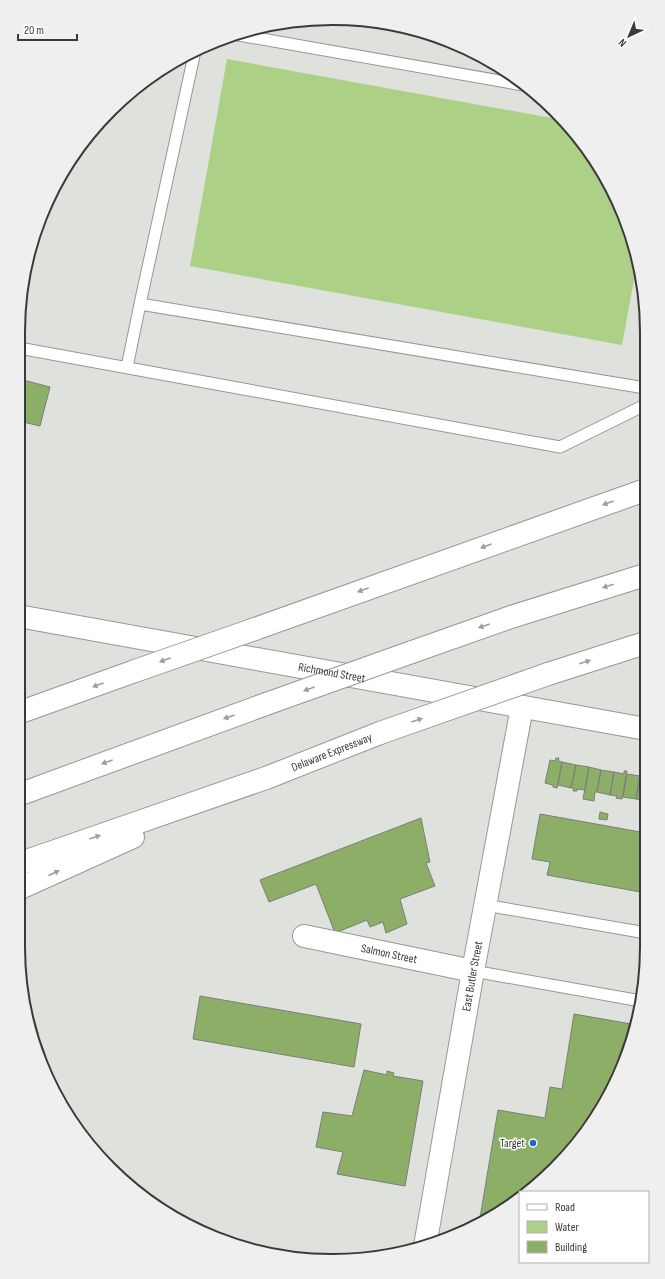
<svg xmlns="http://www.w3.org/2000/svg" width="665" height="1279" viewBox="0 0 665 1279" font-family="'Sofia Sans Condensed',sans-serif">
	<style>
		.water { fill: #add087 }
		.building { fill: #8cae67; stroke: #7c7e7a }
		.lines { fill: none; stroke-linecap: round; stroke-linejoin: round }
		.service-casing { stroke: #969894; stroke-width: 13 }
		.minor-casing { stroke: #969894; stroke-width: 24 }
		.secondary-casing { stroke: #969894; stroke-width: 24 }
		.motorway-casing { stroke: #969894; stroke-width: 24 }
		.service { stroke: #fff; stroke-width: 11 }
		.minor { stroke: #fff; stroke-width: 22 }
		.secondary { stroke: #fff; stroke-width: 22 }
		.motorway { stroke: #fff; stroke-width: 22 }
		.motorway-bridge-casing { stroke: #969894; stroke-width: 24; stroke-linecap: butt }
		.motorway-bridge { stroke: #fff; stroke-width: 22 }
		.oneway { fill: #9c9d9c }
		.poi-dot { fill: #2a60ce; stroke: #fff; stroke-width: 1.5 }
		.labels { text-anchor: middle; stroke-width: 3; stroke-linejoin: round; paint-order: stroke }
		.street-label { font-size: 12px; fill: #3a3b39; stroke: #fff }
		.poi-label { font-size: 12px; fill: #3a3b39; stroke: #fff; text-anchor: end }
		.rim { fill: none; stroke: #3a3b39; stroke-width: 2 }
	</style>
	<rect width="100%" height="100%" fill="#dee1dc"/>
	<path class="water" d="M227 59 563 120 582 141 623 212 637 263 622 345 190 266Z"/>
	<path class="building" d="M23 380 50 387 40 426 19 421V398Z
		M556 758H559L558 761 562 762 557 788 553 787V785L545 783 550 760 555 761Z
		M562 762 576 765 571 788 558 785Z
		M576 765 589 767 585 790 577 789V791H573L574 788H571Z
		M589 767 601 770 597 792H595L594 801 583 799Z
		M601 770 614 772 610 795 597 792Z
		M624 771H627L622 799 616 798 617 796 610 795 614 772 624 774Z
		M627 774 640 776 636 799 623 797Z
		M640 776 646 777V801L636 799Z
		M600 812 608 814 607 820 599 819Z
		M540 814 646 833V893L547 875 550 862 532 859Z
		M421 818 430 862 426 863 435 886 400 899 407 924 386 933 383 922 370 927 367 920 335 933 316 884 269 902 260 880Z
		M200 996 361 1024 354 1067 193 1039Z
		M574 1014 637 1025 614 1086 555 1169 523 1192H520V1194L479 1224 498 1110 545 1118 550 1087 562 1089Z
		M364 1070 387 1075V1071L394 1073 393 1076 423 1081 405 1186 337 1174 343 1152 316 1147 323 1112 352 1116Z"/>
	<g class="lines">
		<g class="service-casing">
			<path id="service" d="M233 34 523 85
				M140 304 195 51
				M19 348 560 447 645 405
				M127 367 140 304 645 388
				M485 905 646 933
				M473 971 641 1001"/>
		</g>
		<g class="minor-casing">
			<g id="minor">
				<path id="s1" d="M304 936 473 971"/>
				<path id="s2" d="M425 1246 473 971 522 707"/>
			</g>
		</g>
		<g class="secondary-casing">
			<g id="secondary">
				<path id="s3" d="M18 616 646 729"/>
			</g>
		</g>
		<g class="motorway-casing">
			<g id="motorway">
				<path d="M255 629 645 490"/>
				<path d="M412 652 511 617 645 575"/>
				<path d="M548 674 645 643"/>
				<path d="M18 713 135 671"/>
				<path d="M18 795 266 704"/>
				<path id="s4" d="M18 864 266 778 380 733"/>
				<path d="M18 889 133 837"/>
			</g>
		</g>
		<use href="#service" class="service"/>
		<use href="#minor" class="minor"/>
		<use href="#secondary" class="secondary"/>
		<use href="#motorway" class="motorway"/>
		<g class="motorway-bridge-casing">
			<path id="motorway-bridge" d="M135 671 255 629
				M266 704 412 652
				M380 733 548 674"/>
		</g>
		<use href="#motorway-bridge" class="motorway-bridge"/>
	</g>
	<defs><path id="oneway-solid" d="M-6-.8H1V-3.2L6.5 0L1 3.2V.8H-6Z"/></defs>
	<g class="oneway">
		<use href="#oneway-solid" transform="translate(608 503) rotate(160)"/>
		<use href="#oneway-solid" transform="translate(486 546) rotate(160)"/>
		<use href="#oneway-solid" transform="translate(608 586) rotate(163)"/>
		<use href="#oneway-solid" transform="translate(363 590) rotate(160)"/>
		<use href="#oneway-solid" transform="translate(484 626) rotate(161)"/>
		<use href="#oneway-solid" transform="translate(165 660) rotate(160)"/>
		<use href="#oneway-solid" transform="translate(585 662) rotate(-18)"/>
		<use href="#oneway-solid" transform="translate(98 685) rotate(160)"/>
		<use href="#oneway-solid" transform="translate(309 689) rotate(160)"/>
		<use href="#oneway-solid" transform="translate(229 717) rotate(161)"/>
		<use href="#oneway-solid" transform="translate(417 720) rotate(-19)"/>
		<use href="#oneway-solid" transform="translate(107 762) rotate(160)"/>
		<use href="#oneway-solid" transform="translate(95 837) rotate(-19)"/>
		<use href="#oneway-solid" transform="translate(54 873) rotate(-24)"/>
	</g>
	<circle class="poi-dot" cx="533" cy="1143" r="4"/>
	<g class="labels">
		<g class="street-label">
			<text dy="4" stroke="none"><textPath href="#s3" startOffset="319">Richmond Street</textPath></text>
			<text dy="4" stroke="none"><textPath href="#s4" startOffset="333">Delaware Expressway</textPath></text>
			<text dy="4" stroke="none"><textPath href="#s1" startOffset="87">Salmon Street</textPath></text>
			<text dy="4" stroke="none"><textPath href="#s2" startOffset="274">East Butler Street</textPath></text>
		</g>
		<g class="poi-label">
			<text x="525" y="1147">Target</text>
		</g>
	</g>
	<path d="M0 0H665V1279H0ZM332 25H333A307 307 0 0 1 640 332V947A307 307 0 0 1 333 1254H332A307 307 0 0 1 25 947V332A307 307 0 0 1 332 25Z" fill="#efefef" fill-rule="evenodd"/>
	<path class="rim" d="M332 25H333A307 307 0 0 1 640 332V947A307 307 0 0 1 333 1254H332A307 307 0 0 1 25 947V332A307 307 0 0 1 332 25Z"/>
	<rect x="519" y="1191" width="130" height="72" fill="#ffffff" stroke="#b0b1b0"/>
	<rect x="527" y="1204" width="20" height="6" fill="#ffffff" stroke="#b0b1b0"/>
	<text x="555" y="1211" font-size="12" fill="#3a3b39">Road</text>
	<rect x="527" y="1221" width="20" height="12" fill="#add087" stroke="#b0b1b0"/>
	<text x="555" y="1231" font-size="12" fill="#3a3b39">Water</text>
	<rect x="527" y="1241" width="20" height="12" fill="#8cae67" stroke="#b0b1b0"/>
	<text x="555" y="1251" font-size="12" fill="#3a3b39">Building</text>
	<g transform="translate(629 36) rotate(224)" stroke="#ffffff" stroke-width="3" paint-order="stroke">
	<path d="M0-3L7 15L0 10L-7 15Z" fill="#3a3b39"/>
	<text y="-6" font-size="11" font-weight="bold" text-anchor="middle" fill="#3a3b39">N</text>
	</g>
	<path d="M18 34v6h59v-6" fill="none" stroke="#3a3b39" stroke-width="2"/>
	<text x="24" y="34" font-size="12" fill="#3a3b39" stroke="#ffffff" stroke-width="3" paint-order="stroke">20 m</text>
</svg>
